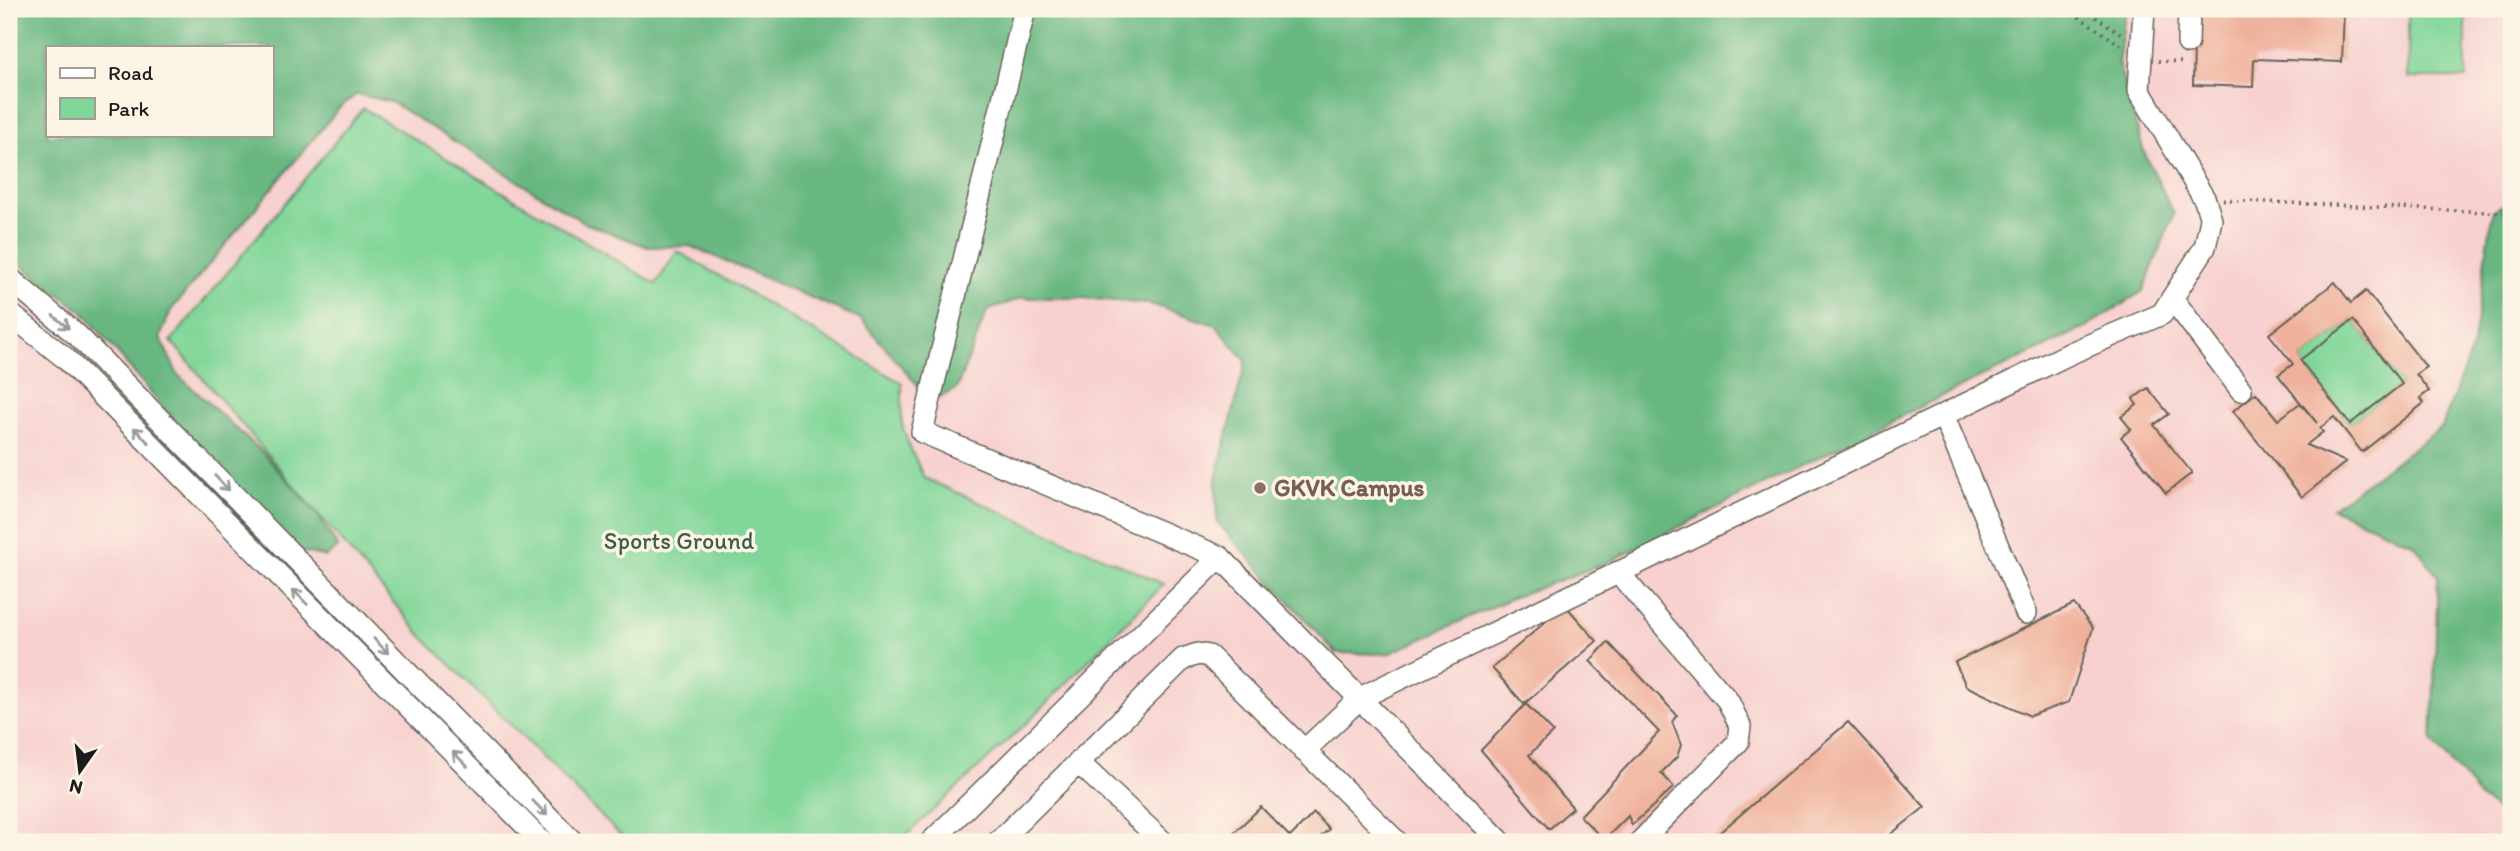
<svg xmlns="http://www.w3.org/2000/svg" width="2520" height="851" viewBox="0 0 2520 851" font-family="Itim,sans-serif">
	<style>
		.built { fill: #f7d0cf; fill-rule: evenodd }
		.green { fill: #81d699; stroke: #4e795a; stroke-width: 2 }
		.forest { fill: #68b781; stroke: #426a4e; stroke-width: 2; fill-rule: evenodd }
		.building { fill: #efb19c; fill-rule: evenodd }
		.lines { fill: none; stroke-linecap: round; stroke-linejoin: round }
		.minor-casing { stroke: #656258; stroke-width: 24 }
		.path { stroke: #656258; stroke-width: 3.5; stroke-dasharray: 2 5; stroke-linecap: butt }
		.minor { stroke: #fff; stroke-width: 21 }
		.oneway { stroke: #999 }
		.education-dot { fill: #8d6e63; stroke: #fcf5e5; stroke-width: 2.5 }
		.labels { text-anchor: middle; stroke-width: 7; stroke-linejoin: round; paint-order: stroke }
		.education-label { font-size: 24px; font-weight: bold; fill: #785e54; stroke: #fcf5e5; text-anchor: start }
		.park-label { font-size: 24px; fill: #3f5d48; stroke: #fcf5e5 }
	</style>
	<rect width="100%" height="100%" fill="#fcf5e5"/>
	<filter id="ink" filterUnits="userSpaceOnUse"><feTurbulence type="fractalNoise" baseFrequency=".0143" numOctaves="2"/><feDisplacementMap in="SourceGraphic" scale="14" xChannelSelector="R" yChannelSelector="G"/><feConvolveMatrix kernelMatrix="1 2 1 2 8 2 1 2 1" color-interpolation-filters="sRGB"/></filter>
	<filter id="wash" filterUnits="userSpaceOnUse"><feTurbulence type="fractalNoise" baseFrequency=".00686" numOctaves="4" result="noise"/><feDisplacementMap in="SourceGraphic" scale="28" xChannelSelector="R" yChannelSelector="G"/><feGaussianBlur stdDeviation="1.57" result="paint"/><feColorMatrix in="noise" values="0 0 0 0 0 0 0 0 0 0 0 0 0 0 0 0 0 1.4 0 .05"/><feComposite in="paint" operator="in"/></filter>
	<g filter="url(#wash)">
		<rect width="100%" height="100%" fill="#ece5c6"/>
		<path class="built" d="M9 9H2511V842H9ZM47 47H271V135H47Z"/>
		<path class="green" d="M2408 9H2466V78H2408Z
			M363 108 656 284 677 251 902 383V424L908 443 924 478 1164 584 1031 719 899 842H627L422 636 171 341Z
			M2353 320 2402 384 2350 424 2300 360Z"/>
		<path class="forest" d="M9 9H2126L2118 63 2144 152 2174 214 2143 291 2084 328 1905 414 1609 562 1514 597 1388 654 1336 653 1217 522 1216 479 1246 361 1216 325 1150 304 1083 298H1021L987 311 957 388 939 398 918 386 861 319 690 246 648 247 585 223 391 102 357 94 339 108 171 310 160 338 178 375 264 454 316 513 338 547 326 557 295 550 162 406 83 312 9 256ZM47 47H271V135H47Z
			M2511 201V820L2482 800 2432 741 2438 576 2414 544 2332 508 2442 427 2473 345 2493 210Z"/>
		<g id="blocks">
			<path class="building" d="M2195 9H2344L2342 62 2254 59 2253 87 2193 85Z
				M2335 282 2351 303 2366 291 2426 367 2416 374 2429 391 2420 398 2424 403 2362 452 2334 417 2320 428 2323 432 2306 445 2346 462 2302 497 2233 411 2256 393 2278 420 2300 403 2317 423 2278 375 2293 364 2269 334ZM2353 320 2402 384 2350 424 2300 360Z
				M2148 388 2169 414 2154 425 2192 473 2166 493 2121 437 2131 429 2121 417 2137 405 2133 399Z
				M2074 604 2093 628 2069 702 2030 716 1966 686 1955 662Z
				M1565 605 1597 641 1524 704 1492 668Z
				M1608 642 1677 715 1672 722 1681 745 1677 757 1661 773 1674 787 1632 825 1628 816 1604 840 1580 816 1659 732 1590 661Z
				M1526 704 1553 732 1529 755 1573 808 1549 829 1481 750Z
				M1848 722 1925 807 1881 842H1714L1711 840Z
				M1261 807 1290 837 1314 813 1329 829 1315 842H1224Z"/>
		</g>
	</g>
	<g filter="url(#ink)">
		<use href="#blocks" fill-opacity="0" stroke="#656258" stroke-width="2"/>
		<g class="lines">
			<g class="minor-casing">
				<path id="minor" d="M1025 9 922 432 1220 557
					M2188 43 2189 9
					M9 278 78 336 573 842
					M2172 298 2241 390
					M9 313 65 358 542 842
					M1943 415 2026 613
					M1618 572 1728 701 1740 726 1738 742 1640 842
					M1304 751 1360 698 2071 353 2162 314 2205 247 2211 220 2205 200 2139 90 2144 9
					M1079 763 1163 842
					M931 842 1220 557 1501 842
					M998 842 1183 659 1198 654 1209 656 1397 842"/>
			</g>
			<path class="path" d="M2067 9 2122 46
				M2084 9 2124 36
				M2158 61 2181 62
				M2223 200 2511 213"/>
			<use href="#minor" class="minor"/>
		</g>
		<defs><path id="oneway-shaft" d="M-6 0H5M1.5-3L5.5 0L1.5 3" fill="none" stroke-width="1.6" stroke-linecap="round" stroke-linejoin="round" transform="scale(1.75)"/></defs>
		<g class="oneway">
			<use href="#oneway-shaft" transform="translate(61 322) rotate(40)"/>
			<use href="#oneway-shaft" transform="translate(141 435) rotate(-135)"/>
			<use href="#oneway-shaft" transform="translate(222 483) rotate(46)"/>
			<use href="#oneway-shaft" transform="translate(300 597) rotate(-135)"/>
			<use href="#oneway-shaft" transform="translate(381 646) rotate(46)"/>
			<use href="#oneway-shaft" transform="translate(460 759) rotate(-135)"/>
			<use href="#oneway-shaft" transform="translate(540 808) rotate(46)"/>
		</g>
	</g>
	<circle class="education-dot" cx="1260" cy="488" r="7"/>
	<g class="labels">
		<g class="education-label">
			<text x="1274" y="496">GKVK Campus</text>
		</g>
		<g class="park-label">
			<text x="679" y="549">Sports Ground</text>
		</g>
	</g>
	<rect width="2520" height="851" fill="none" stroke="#fcf5e5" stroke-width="35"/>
	<rect x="46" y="46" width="228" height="91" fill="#fcf5e5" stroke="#a29e95" stroke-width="2"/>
	<rect x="60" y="68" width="35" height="10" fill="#ffffff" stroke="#a29e95" stroke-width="2"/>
	<text x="108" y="80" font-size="21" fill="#1c1c1c">Road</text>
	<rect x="60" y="98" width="35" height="21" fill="#81d699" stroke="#a29e95" stroke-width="2"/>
	<text x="108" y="116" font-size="21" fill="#1c1c1c">Park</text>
	<g transform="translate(80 771) rotate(194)" stroke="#fcf5e5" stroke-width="5" paint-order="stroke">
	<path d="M0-5L12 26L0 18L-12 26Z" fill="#1c1c1c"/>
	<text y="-10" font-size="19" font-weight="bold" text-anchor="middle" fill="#1c1c1c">N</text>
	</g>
</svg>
